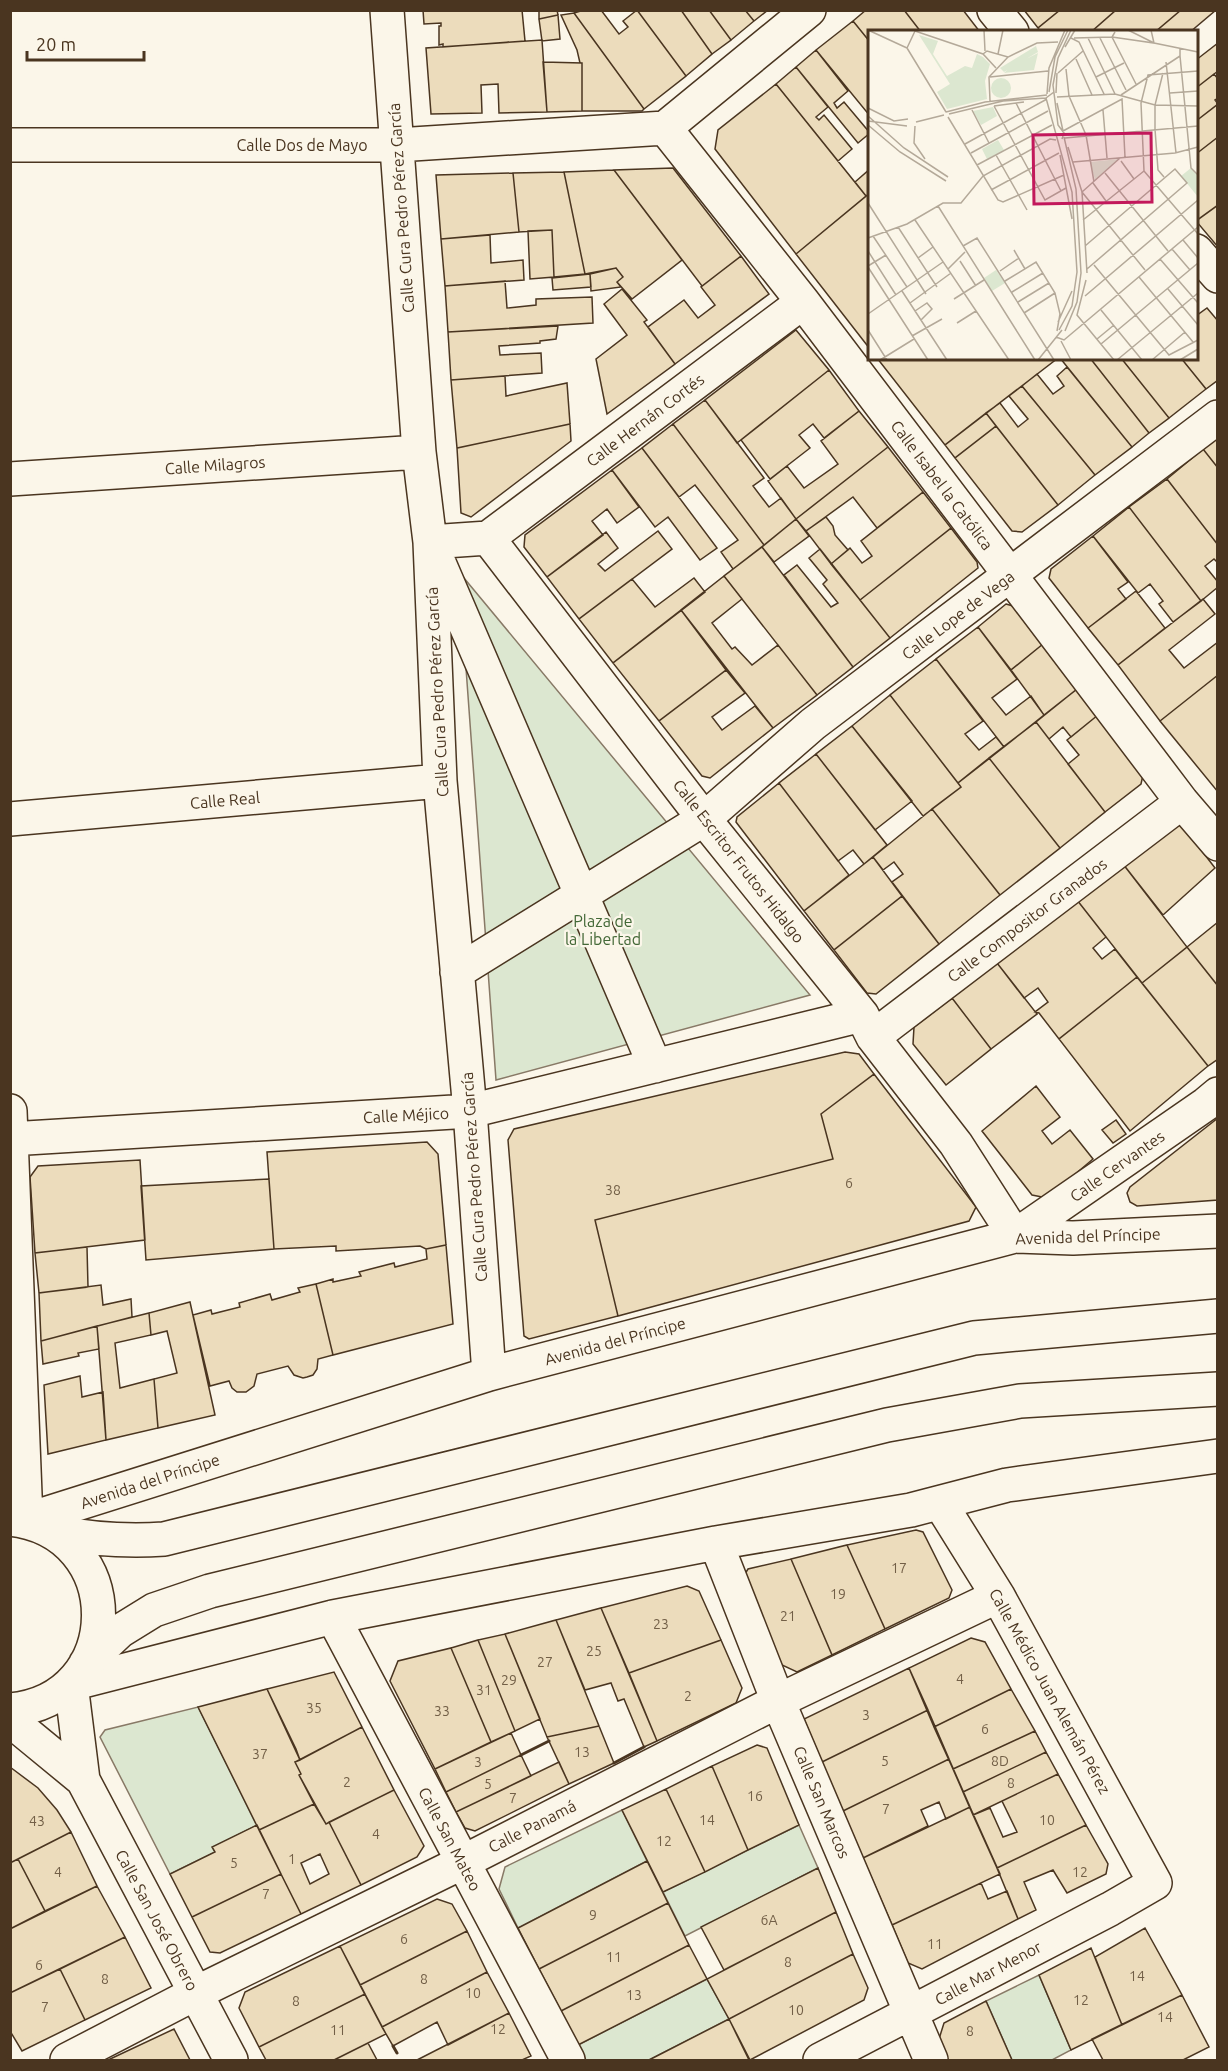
<svg xmlns="http://www.w3.org/2000/svg" width="1228" height="2071" viewBox="0 0 1228 2071" font-family="Ubuntu,sans-serif">
	<style>
		.green { fill: #dce7d0; stroke: #887966; stroke-width: 1.5 }
		.building { fill: #ecdcbc; stroke: #4a3520; stroke-width: 1.5; fill-rule: evenodd }
		.lines { fill: none; stroke-linecap: round; stroke-linejoin: round }
		.street-casing { stroke: #4a3520; stroke-width: 36 }
		.primary-casing { stroke: #4a3520; stroke-width: 36 }
		.street { stroke: #fbf6e9; stroke-width: 33 }
		.primary { stroke: #fbf6e9; stroke-width: 33 }
		.wall { stroke: #4a3520; stroke-width: 3 }
		.labels { text-anchor: middle; stroke-width: 4.5; stroke-linejoin: round; paint-order: stroke }
		.number-label { font-size: 14px; fill: #725f47 }
		.street-label { font-size: 16px; fill: #4a3520; stroke: #fbf6e9 }
		.park-label { font-size: 16px; fill: #436837; stroke: #fbf6e9 }
		.inset-road { fill: none; stroke: #b4a999; stroke-width: 1.5 }
		.view { fill: #c2185b; fill-opacity: 0.15; stroke: #c2185b; stroke-width: 3 }
		.inset-edge { fill: none; stroke: #4a3520; stroke-width: 3 }
	</style>
	<rect width="100%" height="100%" fill="#fbf6e9"/>
	<path class="green" d="M459 572 810 995 496 1080Z
		M198 1707 257 1825 213 1847 215 1852 170 1874 100 1737 105 1730Z
		M622 1810 647 1861 518 1928 499 1889 505 1867Z
		M799 1825 818 1868 685 1936 663 1892Z
		M1039 1975 1071 2050 1052 2060H1012L986 2001Z
		M707 1979 729 2019 649 2060H586L578 2045Z"/>
	<path class="building" d="M423 10H522L525 41 443 47V44L439 45V26H441V23L424 24Z
		M539 10H557L558 15 539 19Z
		M584 10H601L619 34 628 27 623 21 637 10 686 76 644 109 574 13Z
		M637 10H681L712 54 686 76Z
		M681 10H709L731 40 712 54Z
		M709 10H745L754 21 731 40Z
		M745 10H768L754 21Z
		M866 10H904L921 32H870V42L853 21Z
		M904 10H963L980 32H921Z
		M1024 10H1060L1038 28Z
		M1060 10 1090 11 1116 10 1091 32H1041L1038 28Z
		M1116 10H1181L1155 32H1091Z
		M1181 10H1216L1190 32H1155Z
		M574 13 644 109 642 111H582V63H580L577 50 561 15Z
		M558 15 560 39 542 41 539 19Z
		M853 21 870 42V116L816 50Z
		M542 40 547 112 499 113 498 84 481 85 482 113 431 114 426 48Z
		M1218 43V71L1196 88V60Z
		M816 50 848 91 834 103 837 108 844 102 870 133 858 143 796 67Z
		M543 62 582 63V111L547 112Z
		M796 67 828 107 816 117 819 120 824 115 852 149 838 161 776 84Z
		M1214 74 1218 79V98L1215 100 1218 104 1196 121V88Z
		M776 84 866 196 796 254 715 149 718 130Z
		M1218 104V137L1196 154V121Z
		M1218 137V205L1196 221V154Z
		M673 168 741 256 702 286 614 170Z
		M870 169V193L866 196 855 182Z
		M614 170 682 260 632 299 617 282 623 277 616 268 585 274 564 172Z
		M564 172 585 274 554 277 552 230 519 232 513 173Z
		M513 173 519 232 441 239 436 175Z
		M870 193V349L796 254Z
		M1218 205V247L1196 221Z
		M552 230 554 277 530 279 528 231Z
		M490 235 491 263 523 260 524 280 445 286 441 239Z
		M741 256 769 294 675 364 648 327 684 300 698 318 715 305 701 287Z
		M616 268 623 277 617 282 621 287 591 291 590 274Z
		M590 274 591 287 553 290 552 278Z
		M505 281 507 308 536 305V299L592 297 593 323 448 332 445 286Z
		M622 289 647 320 644 322 675 364 607 414 596 359 627 335 604 304Z
		M1207 308 1218 321V380L1206 389 1181 358H1196V316Z
		M558 326 556 339 540 341V343L499 346 500 355 541 353 542 373 451 380 448 332Z
		M796 330 829 370 737 443 705 400Z
		M877 358H1058L945 445Z
		M1060 358H1090L1149 433 1132 447Z
		M1090 358H1121L1169 418 1149 433Z
		M1121 358H1181L1206 389 1169 418Z
		M1067 367 1132 447 1095 475 1022 386 1037 374 1053 394 1064 386 1057 376Z
		M829 370 859 411 824 438 813 424 799 435 810 448 770 479 741 440Z
		M505 376 506 396 567 383 570 424 457 448 451 380Z
		M1022 386 1095 475 1058 505 986 413 1000 403 1018 427 1028 419 1009 396Z
		M705 400 764 478 753 486 769 507 781 498 796 519 764 545 673 424Z
		M859 411 888 447 796 519 768 481 787 466 804 488 838 464 821 441Z
		M986 413 996 426 955 458 945 445Z
		M570 424 571 441 471 517 461 513 457 448Z
		M673 424 764 545 733 569 721 552 738 540 695 485 679 497 642 448Z
		M996 426 1058 505 1022 532 1012 531 955 458Z
		M1218 438V468L1203 449Z
		M888 447 923 492 877 528 853 497 806 531 796 519Z
		M642 448 717 548 700 560 668 517 655 527 612 470Z
		M1203 449 1218 468V545L1167 479Z
		M612 470 639 507 617 523 607 509 592 521 603 535 547 577 524 547 525 535Z
		M1167 479 1218 545V563L1214 559 1205 566 1218 582V587L1201 601 1129 507Z
		M923 492 951 528 860 600 831 564 850 548 862 563 872 556 861 541Z
		M1129 507 1201 601 1173 622 1159 604 1163 601 1150 584 1138 593 1093 536Z
		M826 517 833 526 835 535 848 550 831 564 806 531Z
		M796 519 809 536 774 562 762 547Z
		M951 528 977 562 978 568 890 638 860 600Z
		M658 531 672 549 579 619 547 577 606 532 618 548 598 564 605 571Z
		M1093 536 1128 582 1118 589 1126 599 1088 628 1049 578 1051 569Z
		M762 547 853 667 817 695 724 576Z
		M820 549 890 638 853 667 784 575 797 565 831 607 838 603 823 584 827 580 809 558Z
		M724 576 742 599 712 623 732 649 735 647 752 665 778 645 817 695 773 728 681 610Z
		M694 578 705 592 613 663 579 619 632 579 655 607Z
		M1136 591 1165 628 1118 665 1088 628Z
		M1203 599 1215 614 1169 650 1184 668 1218 642V675L1160 721 1118 665Z
		M1006 604 1013 606 1043 644 1011 670 978 627Z
		M681 610 726 670 659 721 613 663Z
		M978 627 1017 679 992 698 1006 715 1031 696 1044 715 1004 747 936 659Z
		M1043 644 1077 689 1044 715 1011 670Z
		M936 659 983 721 965 734 979 750 996 737 1004 747 958 783 890 695Z
		M726 670 745 693 712 717 722 730 755 706 773 728 710 778 702 776 659 721Z
		M1218 675V792L1160 721Z
		M1077 689 1098 715 1071 737 1063 727 1049 739 1036 722Z
		M890 695 961 787 923 816 852 726Z
		M1098 715 1143 775 1141 784 1105 812 1068 764 1079 755 1067 740Z
		M1036 722 1105 812 1060 848 989 758Z
		M852 726 912 801 875 830 816 754Z
		M816 754 887 845 864 864 853 850 838 861 779 783Z
		M989 758 1060 848 1000 895 932 809 961 787 958 783Z
		M779 783 849 875 804 911 736 822 737 817Z
		M932 809 1000 895 939 944 892 882 903 874 894 862 883 870 873 857Z
		M1174 823 1182 825 1215 868 1163 915 1123 864Z
		M873 857 902 896 834 950 804 911Z
		M1123 864 1187 947 1142 983 1077 900Z
		M902 896 939 944 876 994 867 993 834 950Z
		M1077 900 1106 937 1093 948 1102 959 1115 949 1137 977 1059 1039 1039 1013 1035 1012 1048 1002 1038 988 1024 998 997 963Z
		M1218 922V986L1187 947Z
		M1187 947 1218 986V1059L1208 1066 1142 983Z
		M997 963 1037 1014 991 1049 952 998Z
		M1137 977 1208 1066 1130 1131 1059 1039Z
		M952 998 991 1049 946 1085 913 1044 914 1027Z
		M845 1052 859 1054 874 1074 821 1114 833 1159 595 1220 618 1316 529 1339 524 1336 508 1140 514 1129Z
		M874 1074 976 1207 969 1221 618 1316 595 1220 833 1159 821 1114Z
		M1036 1086 1060 1117 1042 1131 1052 1144 1070 1130 1093 1159 1047 1198 1032 1195 982 1131Z
		M1218 1118V1200L1137 1206 1130 1202 1127 1193 1130 1187Z
		M1116 1120 1126 1134 1113 1143 1102 1130Z
		M427 1142 438 1154 446 1245 426 1249 420 1246 336 1251V1246L274 1249 267 1152Z
		M140 1160 145 1240 35 1253 30 1177 38 1166Z
		M269 1179 274 1249 146 1260 141 1186Z
		M446 1245 453 1324 333 1355 316 1284 333 1279V1282L361 1276 359 1272 394 1263 395 1267 427 1259 426 1249Z
		M87 1247 88 1287 39 1293 35 1253Z
		M316 1284 333 1355 318 1359 317 1369 313 1375 307 1377 303 1378 294 1375 288 1366 257 1374 254 1386 246 1392H237L232 1388 229 1381 210 1386 193 1315 211 1310 212 1314 240 1307 239 1303 270 1294 272 1300 300 1292 298 1288Z
		M101 1285 103 1305 131 1299 132 1317 41 1341 39 1293Z
		M190 1302 215 1415 158 1428 154 1379 177 1373 167 1331 151 1335 149 1313Z
		M149 1313 151 1335 115 1343 120 1388 154 1379 158 1428 106 1440 97 1326Z
		M97 1326 99 1349 78 1353 79 1356 43 1364 41 1341Z
		M80 1376 82 1397 103 1392 106 1440 48 1454 44 1385Z
		M916 1530 923 1532 952 1590 949 1598 885 1629 847 1545Z
		M847 1545 885 1629 832 1655 791 1559Z
		M791 1559 832 1655 797 1672 782 1665 743 1577 748 1569Z
		M687 1586 699 1591 721 1640 629 1673 601 1608Z
		M601 1608 657 1741 644 1747 624 1699 618 1701 611 1683 585 1690 556 1620Z
		M556 1620 599 1726 547 1737 505 1634Z
		M505 1634 540 1719 515 1731 478 1640Z
		M971 1638 985 1642 1011 1689 934 1727 909 1668Z
		M478 1640 515 1731 491 1742 451 1648Z
		M721 1640 742 1688 736 1703 657 1741 629 1673Z
		M451 1648 491 1742 435 1769 390 1681 398 1661Z
		M909 1668 928 1710 822 1762 804 1719Z
		M334 1672 362 1727 300 1760 267 1689Z
		M267 1689 296 1749 300 1760 295 1762 301 1774 299 1775 314 1804 259 1830 198 1707Z
		M1011 1689 1035 1731 953 1769 934 1727Z
		M928 1710 949 1759 843 1811 822 1762Z
		M599 1726 614 1763 569 1784 547 1737Z
		M362 1727 394 1790 326 1824 299 1775 301 1774 295 1762Z
		M1035 1731 1046 1752 963 1792 953 1769Z
		M511 1733 521 1755 446 1792 435 1769Z
		M757 1745 767 1748 799 1825 748 1850 712 1766Z
		M1046 1752 1058 1774 973 1815 963 1792Z
		M521 1755 531 1776 456 1812 446 1792Z
		M949 1759 970 1807 946 1819 939 1802 921 1810 928 1826 863 1858 843 1811Z
		M559 1762 569 1784 475 1831 465 1828 456 1812Z
		M712 1766 748 1850 705 1872 666 1789Z
		M10 1767 38 1788 57 1810 71 1832 10 1863Z
		M1058 1774 1086 1825 997 1868 973 1815 990 1808 1003 1837 1017 1832 1002 1801Z
		M666 1789 705 1872 663 1892 622 1810Z
		M394 1790 424 1846 417 1857 361 1885 329 1822Z
		M314 1804 326 1824 329 1822 361 1885 301 1914 259 1830ZM320 1854 329 1874 310 1884 301 1863Z
		M970 1807 1000 1874 892 1925 863 1858Z
		M257 1825 281 1874 192 1917 170 1874 215 1852 212 1847Z
		M1086 1825 1108 1864 1106 1874 1067 1893 1053 1870 1024 1882 1036 1910 1018 1919 997 1868Z
		M71 1832 97 1886 45 1911 18 1859Z
		M18 1859 45 1911 10 1929V1863Z
		M647 1861 668 1903 539 1969 518 1928Z
		M818 1868 836 1912 724 1970 701 1927Z
		M281 1874 301 1914 220 1953 210 1952 192 1917Z
		M981 1883 988 1899 1007 1891 1018 1919 922 1969 908 1963 892 1925Z
		M97 1886 125 1937 10 1993V1929Z
		M437 1899 452 1904 467 1931 360 1985 340 1946Z
		M668 1903 689 1945 561 2011 539 1969Z
		M836 1912 853 1954 729 2019 707 1979Z
		M1145 1928 1182 1995 1122 2025 1095 1957Z
		M467 1931 487 1972 382 2027 360 1985Z
		M125 1937 151 1988 85 2020 60 1969Z
		M689 1945 707 1979 578 2045 561 2011Z
		M340 1946 365 1994 259 2047 239 2008 245 1992Z
		M1091 1948 1122 2025 1071 2050 1039 1975Z
		M853 1954 868 1988 864 2000 750 2060 729 2019Z
		M60 1969 85 2020 22 2051 10 2031V1993Z
		M487 1972 509 2013 448 2045 437 2022 393 2046 382 2027Z
		M365 1994 386 2034 334 2060H266L259 2047Z
		M1182 1995 1209 2047 1183 2060H1103L1092 2039Z
		M986 2001 1012 2060H948L939 2039 944 2023Z
		M509 2013 531 2056 522 2060H417Z
		M729 2019 749 2060H649Z
		M174 2029 190 2060H108Z
		M368 2043 377 2060H334Z"/>
	<g class="lines">
		<g class="street-casing">
			<path id="street" d="M387 10 419 452 430 542 440 781 470 1111 489 1374
				M994 10 1012 32
				M665 128 803 302 1182 802 1218 844
				M665 128 809 10
				M10 145H397L665 128
				M1196 251 1218 276
				M10 479 419 452
				M488 538 803 302
				M10 819 440 781
				M457 972 704 819 813 724 1218 417
				M873 1037 1182 802
				M655 1066 430 542 488 538 704 819 862 1015 873 1037 956 1144 1015 1236 1206 1104 1218 1094
				M10 1111 26 1520 489 1374 1015 1236 1073 1238 1218 1231
				M10 1139 470 1111 862 1015
				M716 1543 778 1701 931 2060
				M333 1617 568 2060
				M10 1720 83 1780
				M67 2060 196 1993 463 1862 778 1701 998 1596
				M231 2060 83 1780 71 1684 333 1617 716 1543 911 1510 1007 1485 1218 1456
				M820 2060 1110 1909 1155 1883 998 1596 940 1503"/>
		</g>
		<g class="primary-casing">
			<path id="primary" d="M10 1519C129 1532 127 1700 10 1710
				M53 1532C91 1539 126 1542 164 1539L974 1338 1218 1316
				M86 1663 120 1631 154 1610 210 1591 887 1425 1020 1401 1218 1389"/>
		</g>
		<use href="#street" class="street"/>
		<use href="#primary" class="primary"/>
		<path class="wall" d="M521 1755 549 1741
			M614 1763 644 1747
			M393 2046 397 2053"/>
	</g>
	<g class="labels">
		<g class="number-label">
			<text x="849" y="1188">6</text>
			<text x="613" y="1195">38</text>
			<text x="899" y="1573">17</text>
			<text x="838" y="1599">19</text>
			<text x="788" y="1621">21</text>
			<text x="661" y="1629">23</text>
			<text x="594" y="1656">25</text>
			<text x="545" y="1667">27</text>
			<text x="960" y="1684">4</text>
			<text x="509" y="1685">29</text>
			<text x="484" y="1695">31</text>
			<text x="688" y="1701">2</text>
			<text x="314" y="1713">35</text>
			<text x="442" y="1716">33</text>
			<text x="866" y="1720">3</text>
			<text x="985" y="1734">6</text>
			<text x="582" y="1757">13</text>
			<text x="260" y="1759">37</text>
			<text x="885" y="1766">5</text>
			<text x="1000" y="1766">8D</text>
			<text x="478" y="1767">3</text>
			<text x="347" y="1787">2</text>
			<text x="1011" y="1788">8</text>
			<text x="488" y="1789">5</text>
			<text x="755" y="1801">16</text>
			<text x="513" y="1803">7</text>
			<text x="886" y="1814">7</text>
			<text x="707" y="1825">14</text>
			<text x="1047" y="1825">10</text>
			<text x="37" y="1826">43</text>
			<text x="376" y="1839">4</text>
			<text x="664" y="1846">12</text>
			<text x="292" y="1864">1</text>
			<text x="234" y="1868">5</text>
			<text x="58" y="1877">4</text>
			<text x="1080" y="1877">12</text>
			<text x="266" y="1899">7</text>
			<text x="593" y="1920">9</text>
			<text x="769" y="1925">6A</text>
			<text x="404" y="1944">6</text>
			<text x="935" y="1949">11</text>
			<text x="614" y="1962">11</text>
			<text x="788" y="1967">8</text>
			<text x="39" y="1970">6</text>
			<text x="1137" y="1981">14</text>
			<text x="105" y="1984">8</text>
			<text x="424" y="1984">8</text>
			<text x="473" y="1998">10</text>
			<text x="634" y="2000">13</text>
			<text x="1081" y="2005">12</text>
			<text x="296" y="2006">8</text>
			<text x="45" y="2012">7</text>
			<text x="796" y="2015">10</text>
			<text x="1165" y="2022">14</text>
			<text x="498" y="2034">12</text>
			<text x="338" y="2035">11</text>
			<text x="970" y="2036">8</text>
		</g>
		<g class="street-label">
			<text x="302" y="151">Calle Dos de Mayo</text>
			<text transform="translate(401 208) rotate(-94)" y="6">Calle Cura Pedro Pérez García</text>
			<text transform="translate(645 420) rotate(-37)" y="6">Calle Hernán Cortés</text>
			<text transform="translate(215 465) rotate(-4)" y="6">Calle Milagros</text>
			<text transform="translate(942 485) rotate(53)" y="6">Calle Isabel la Católica</text>
			<text transform="translate(958 615) rotate(-37)" y="6">Calle Lope de Vega</text>
			<text transform="translate(437 692) rotate(-93)" y="6">Calle Cura Pedro Pérez García</text>
			<text transform="translate(225 800) rotate(-5)" y="6">Calle Real</text>
			<text transform="translate(739 861) rotate(52)" y="6">Calle Escritor Frutos Hidalgo</text>
			<text transform="translate(1027 920) rotate(-37)" y="6">Calle Compositor Granados</text>
			<text transform="translate(406 1115) rotate(-3)" y="6">Calle Méjico</text>
			<text transform="translate(1117 1166) rotate(-35)" y="6">Calle Cervantes</text>
			<text transform="translate(474 1177) rotate(-94)" y="6">Calle Cura Pedro Pérez García</text>
			<text transform="translate(1088 1236) rotate(-2)" y="6">Avenida del Príncipe</text>
			<text transform="translate(615 1341) rotate(-15)" y="6">Avenida del Príncipe</text>
			<text transform="translate(150 1481) rotate(-18)" y="6">Avenida del Príncipe</text>
			<text transform="translate(1050 1691) rotate(61)" y="6">Calle Médico Juan Alemán Pérez</text>
			<text transform="translate(822 1802) rotate(67)" y="6">Calle San Marcos</text>
			<text transform="translate(532 1826) rotate(-27)" y="6">Calle Panamá</text>
			<text transform="translate(450 1839) rotate(62)" y="6">Calle San Mateo</text>
			<text transform="translate(157 1920) rotate(62)" y="6">Calle San José Obrero</text>
			<text transform="translate(988 1973) rotate(-28)" y="6">Calle Mar Menor</text>
		</g>
		<g class="park-label">
			<text x="603" y="927">Plaza de<tspan x="603" dy="18">la Libertad</tspan></text>
		</g>
	</g>
	<g transform="translate(868 30)">
		<rect width="330" height="330" fill="#fbf6e9"/>
		<path d="M51 5 70 11 65 24 79 46 97 36 104 38 109 24 115 27 122 34 117 51 119 69 79 79 69 62 82 54ZM168 16 170 22 136 42 132 38ZM170 23 166 40 136 43 144 36ZM123 58a10 10 0 1 1 20 0a10 10 0 1 1-20 0ZM125 77 129 86 113 95 105 81ZM130 110 136 120 119 129 114 119ZM251 129 227 150 222 132ZM323 138 330 146V167L313 146ZM128 240 137 253 124 261 116 248Z" fill="#dce7d0"/>
		<path class="inset-road" d="M0 0 39 18M116 0 117 21M260 0 286 13 330 22M47 1 115 24 128 38M247 2 244 7 268 54M203 8 211 12 236 64M206 8 244 7 286 13 283 0M220 8 247 64M232 8 258 60M197 17 207 0M39 18 78 82M39 18 47 1M115 24 119 21 140 27M130 24 135 0M312 26 323 138 330 145M208 29 224 65M298 32 308 123M198 39 201 66 218 105 226 152M190 43 215 21M295 43 287 75V99L290 140 296 147M122 47 180 41M228 47 256 33M181 62 187 27 200 0M186 62 178 68 204 162 209 242 204 276 191 300M188 63 189 43M302 63 330 61M179 64 181 38 197 0M253 65 312 26V18M189 67 247 64 287 75 330 76M122 71 121 47 140 27 169 13 190 12M148 73 193 161M189 73 195 101 254 69 257 127M126 76 177 170 198 158M126 76 156 72M0 78 26 91 40 89M104 80 121 113M235 80 239 128M78 82 117 72 179 65M81 84 135 71 178 68M0 86 36 118 80 147M80 87 130 170 135 172 196 145M0 91 39 96M48 92 76 85M0 95 32 122 78 151M47 96 46 113 57 129M196 107 208 159 213 243 209 272 197 301M197 108 330 96M194 109 196 103 190 95 185 55 190 28 203 0M97 114 179 69M200 117 214 162 219 243M103 123 180 81M128 125 159 180M192 125 204 189M252 128 214 162 277 240M253 131 266 149M205 132 307 123 330 117M109 135 184 95M276 141 273 73 280 45 330 41M276 141 330 204M237 143 300 221M225 153 238 171M123 160 191 123M0 173 58 264M70 176 167 330M47 190 141 330M215 190 276 141M30 197 69 257M5 206 39 257M0 208 39 194 75 173H93L115 146 182 109 188 110M315 210 330 228M95 216 109 208 186 330M217 216 307 139 319 153 219 239M304 219 322 240M146 220 157 239M0 221 28 265M50 228 65 217M292 229 330 273M92 231 108 256M226 235 301 325 330 310M0 236 18 225M0 237 60 330M80 239 97 222M132 241 151 228M271 247 325 312M218 250 209 285 246 330M137 251 168 232 187 263 192 284 189 301M300 259 330 295M34 261 79 330M144 262 175 243M217 266 330 170M86 269 116 250M150 272 181 253M42 273 83 243M233 280 274 330M47 281 59 273 64 279 53 290M156 283 187 263M0 284 75 232M190 292 204 261M89 293 108 281M0 300 19 330M44 306 74 289M188 307 196 310 330 197M229 309 246 295M193 311 203 330M233 314 330 233M12 330 46 309M170 330 194 300M249 330 330 263M284 330 317 302M312 330 330 319"/>
		<path class="view" d="M283 103 284 172 166 174 165 105Z"/>
		<rect width="330" height="330" class="inset-edge"/>
	</g>
	<rect width="1228" height="2071" fill="none" stroke="#4a3520" stroke-width="24"/>
	<path d="M27 51v9h117v-9" fill="none" stroke="#4a3520" stroke-width="3"/>
	<text x="36" y="51" font-size="18" fill="#4a3520" stroke="#fbf6e9" stroke-width="4.5" paint-order="stroke">20 m</text>
</svg>
